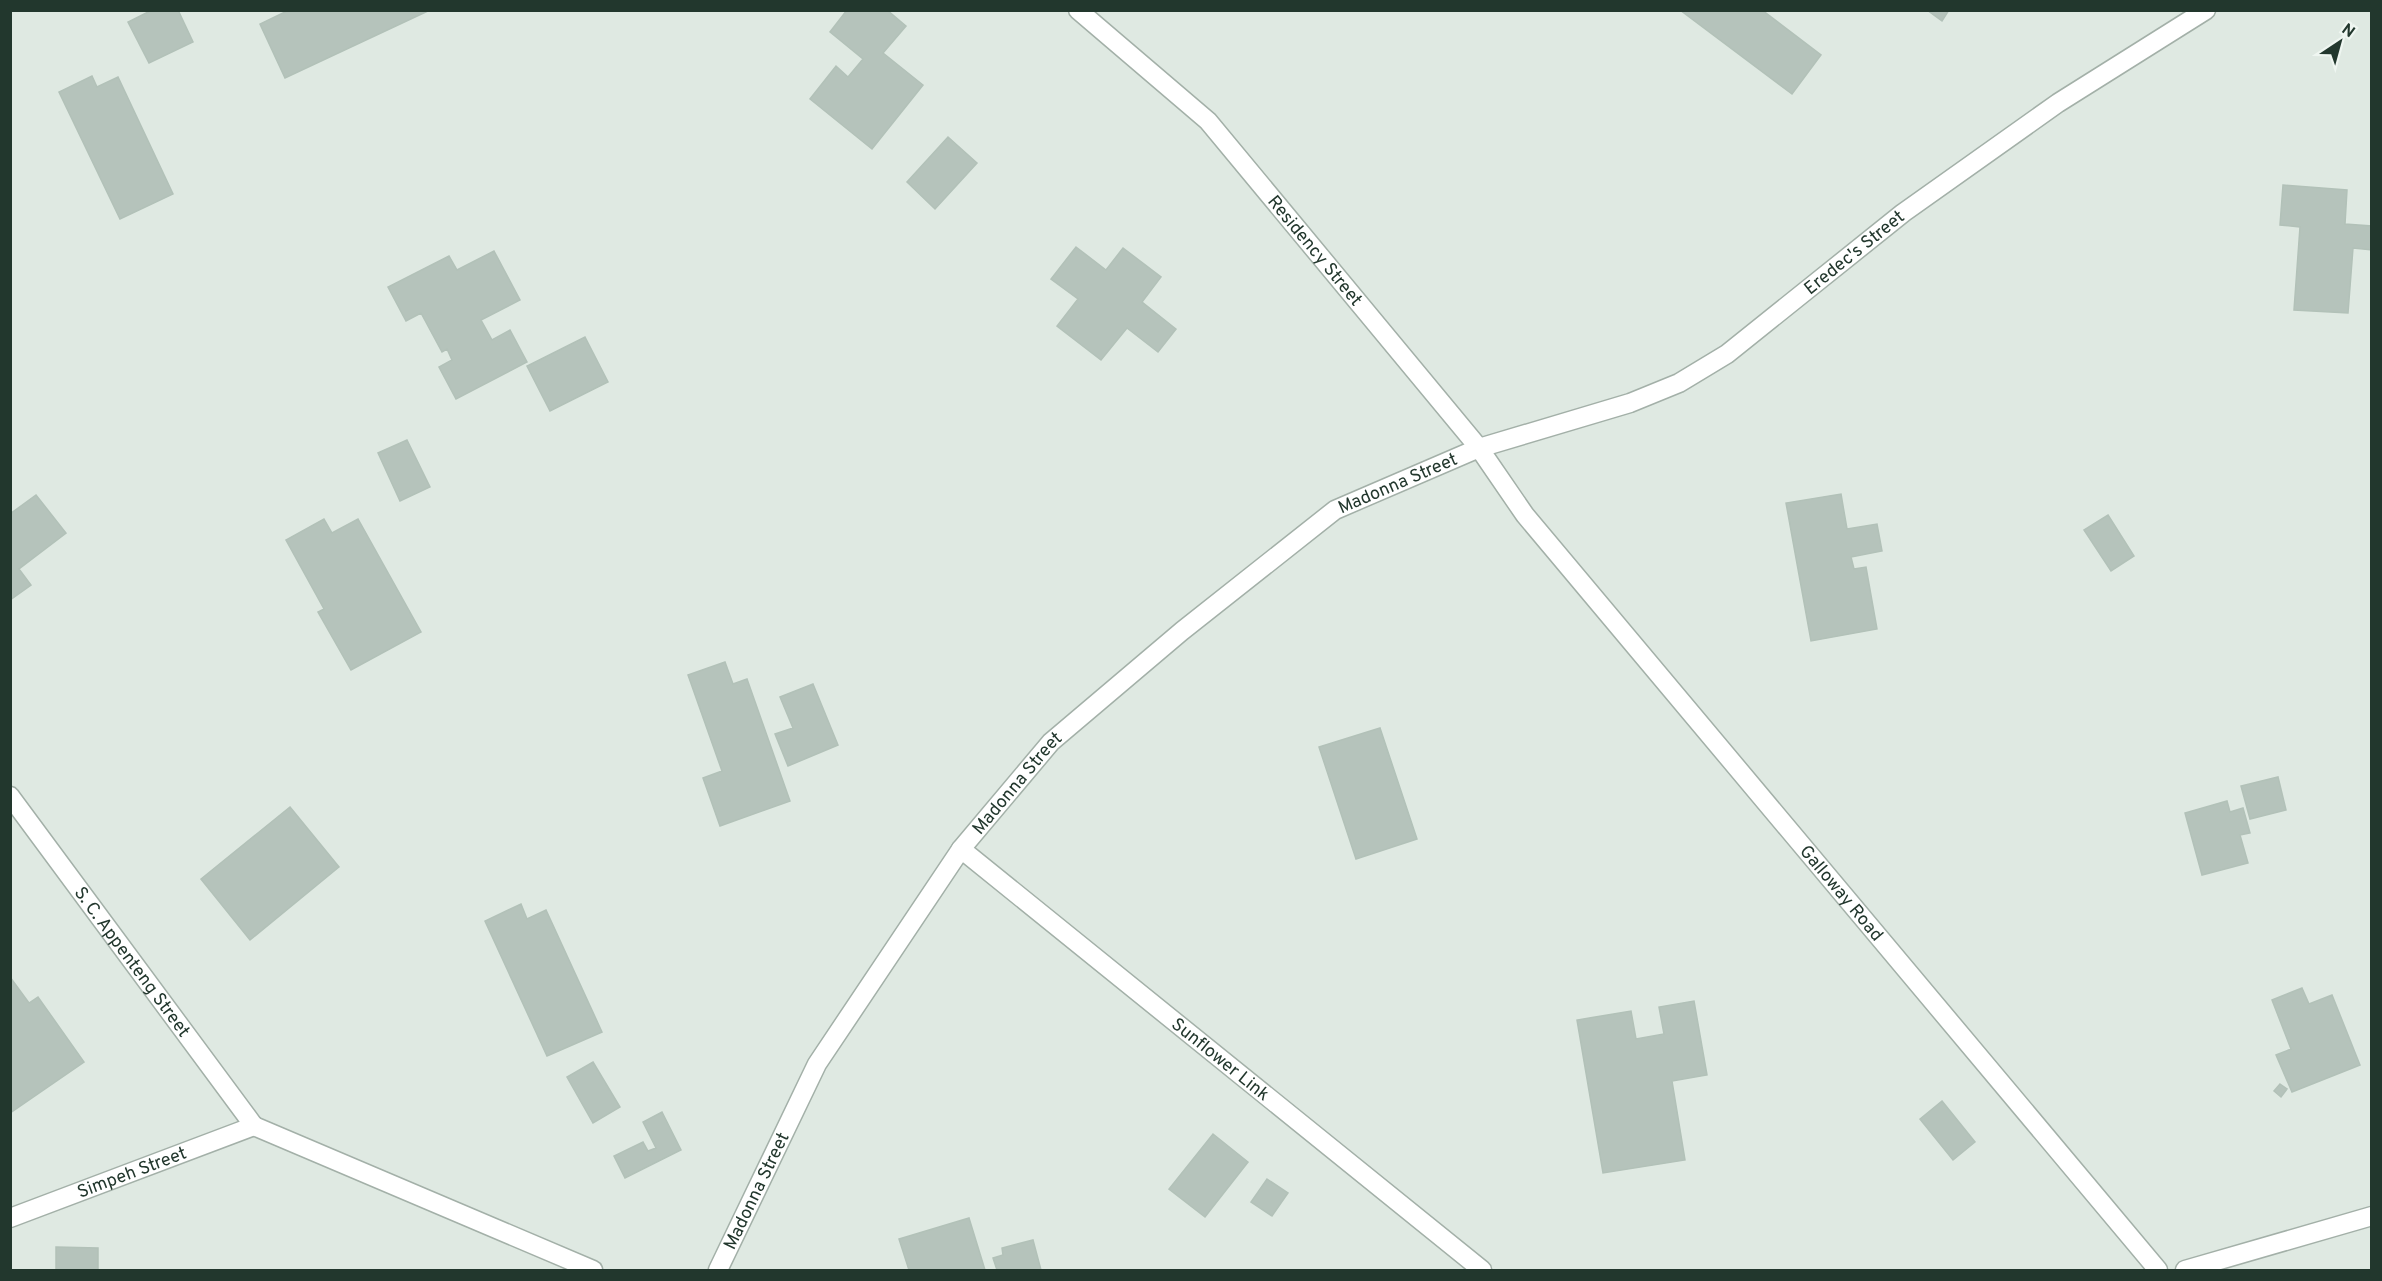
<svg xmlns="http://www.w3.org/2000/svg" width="2382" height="1281" viewBox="0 0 2382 1281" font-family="Overpass,sans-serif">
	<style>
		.building { fill: #b5c3bb; stroke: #b2c1b8; stroke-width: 1.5 }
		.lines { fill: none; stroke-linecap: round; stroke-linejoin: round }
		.minor-casing { stroke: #a3b0a8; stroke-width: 21 }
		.minor { stroke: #fff; stroke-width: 18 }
		.labels { text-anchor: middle; stroke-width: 4.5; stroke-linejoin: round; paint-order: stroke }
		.street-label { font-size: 18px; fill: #22372d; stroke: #eff6f1 }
	</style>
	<rect width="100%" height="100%" fill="#dfe9e2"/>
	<path class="building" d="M152 10H178L193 42 149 63 128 22Z
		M289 10H430L285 78 260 24Z
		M847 10H887L906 26 883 53 923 85 872 149 810 99 836 66 848 77 863 59 830 32Z
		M1680 10H1762L1821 55 1792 94Z
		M1927 10H1949L1942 21Z
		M92 76 97 87 118 77 173 194 120 219 59 92Z
		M948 137 977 163 935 209 907 182Z
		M2283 185 2347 190 2345 224 2372 226V250L2353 248 2348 313 2294 310 2300 227 2280 225Z
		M1076 247 1106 270 1123 248 1161 277 1142 302 1176 329 1158 352 1127 328 1101 360 1057 326 1078 299 1051 279Z
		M494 251 520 300 481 320 492 340 510 330 527 362 456 399 439 367 452 360 447 349 442 352 421 313 406 321 388 287 449 256 457 270Z
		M585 337 608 382 550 411 527 366Z
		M407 440 430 487 400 501 378 453Z
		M1841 494 1847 529 1877 524 1882 551 1851 557 1854 569 1866 567 1877 629 1811 641 1786 503Z
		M36 495 66 533 19 569 31 585 10 600V514Z
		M2108 515 2134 556 2111 571 2084 530Z
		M324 519 332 533 358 519 421 632 351 670 318 612 324 609 286 540Z
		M725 662 733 684 747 679 790 801 720 826 703 778 722 771 688 675Z
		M813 684 838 745 788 766 775 734 793 728 780 697Z
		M1380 728 1417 839 1356 859 1319 747Z
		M2278 777 2286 810 2250 819 2241 786Z
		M2227 801 2230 812 2243 808 2250 833 2240 835 2248 863 2202 875 2185 813Z
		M290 807 339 867 250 940 201 879Z
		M521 904 527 919 546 910 602 1032 547 1056 485 921Z
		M10 977 29 1003 38 997 84 1062 10 1113Z
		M2302 988 2309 1004 2332 995 2360 1065 2292 1092 2276 1055 2291 1049 2272 1000Z
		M1694 1001 1707 1075 1672 1081 1685 1160 1603 1173 1577 1020 1631 1011 1636 1039 1664 1034 1659 1007Z
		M593 1062 620 1107 593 1123 567 1077Z
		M2280 1084 2287 1089 2281 1097 2274 1091Z
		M1942 1101 1975 1142 1953 1160 1920 1119Z
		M662 1112 681 1150 625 1178 614 1156 643 1142 648 1151 656 1148 643 1122Z
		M1213 1134 1248 1162 1205 1217 1169 1189Z
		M1267 1179 1288 1193 1272 1216 1251 1202Z
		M969 1218 985 1270H909L899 1239Z
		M1033 1240 1041 1270H997L993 1258 1003 1255 1002 1248Z
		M56 1247 98 1248V1270H56Z"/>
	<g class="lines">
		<g class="minor-casing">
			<g id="minor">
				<path id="s1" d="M1078 10 1208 121 1479 448 1525 515 2158 1270"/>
				<path id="s2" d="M10 796 254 1126"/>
				<path id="s3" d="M961 849 1482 1270"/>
				<path d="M254 1126 593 1270"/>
				<path id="s4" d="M10 1218 254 1126"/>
				<path id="s5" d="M718 1270 817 1064 961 849 1051 742 1182 631 1335 510 1479 448 1630 403 1679 383 1727 354 1903 213 2058 103 2206 10"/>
				<path d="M2185 1270 2372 1216"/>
			</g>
		</g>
		<use href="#minor" class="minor"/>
	</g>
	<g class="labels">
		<g class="street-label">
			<text dy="6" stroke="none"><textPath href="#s1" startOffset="339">Residency Street</textPath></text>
			<text dy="6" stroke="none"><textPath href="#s5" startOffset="1580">Eredec's Street</textPath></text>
			<text dy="6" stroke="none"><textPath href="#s5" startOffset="1062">Madonna Street</textPath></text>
			<text dy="6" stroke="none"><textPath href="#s5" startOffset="574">Madonna Street</textPath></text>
			<text dy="6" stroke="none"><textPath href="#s1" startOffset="1170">Galloway Road</textPath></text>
			<text dy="6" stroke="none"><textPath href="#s2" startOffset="206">S. C. Appenteng Street</textPath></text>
			<text dy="6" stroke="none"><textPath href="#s3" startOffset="334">Sunflower Link</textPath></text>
			<text dy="6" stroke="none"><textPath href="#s4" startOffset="130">Simpeh Street</textPath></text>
			<text dy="6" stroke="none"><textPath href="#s5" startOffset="88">Madonna Street</textPath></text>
		</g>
	</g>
	<rect width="2382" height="1281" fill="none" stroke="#22372d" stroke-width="24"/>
	<g transform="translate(2340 42) rotate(36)" stroke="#eff6f1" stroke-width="4.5" paint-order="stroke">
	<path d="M0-4.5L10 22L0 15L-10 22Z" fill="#22372d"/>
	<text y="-9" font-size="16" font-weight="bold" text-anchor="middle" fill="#22372d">N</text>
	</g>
</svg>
